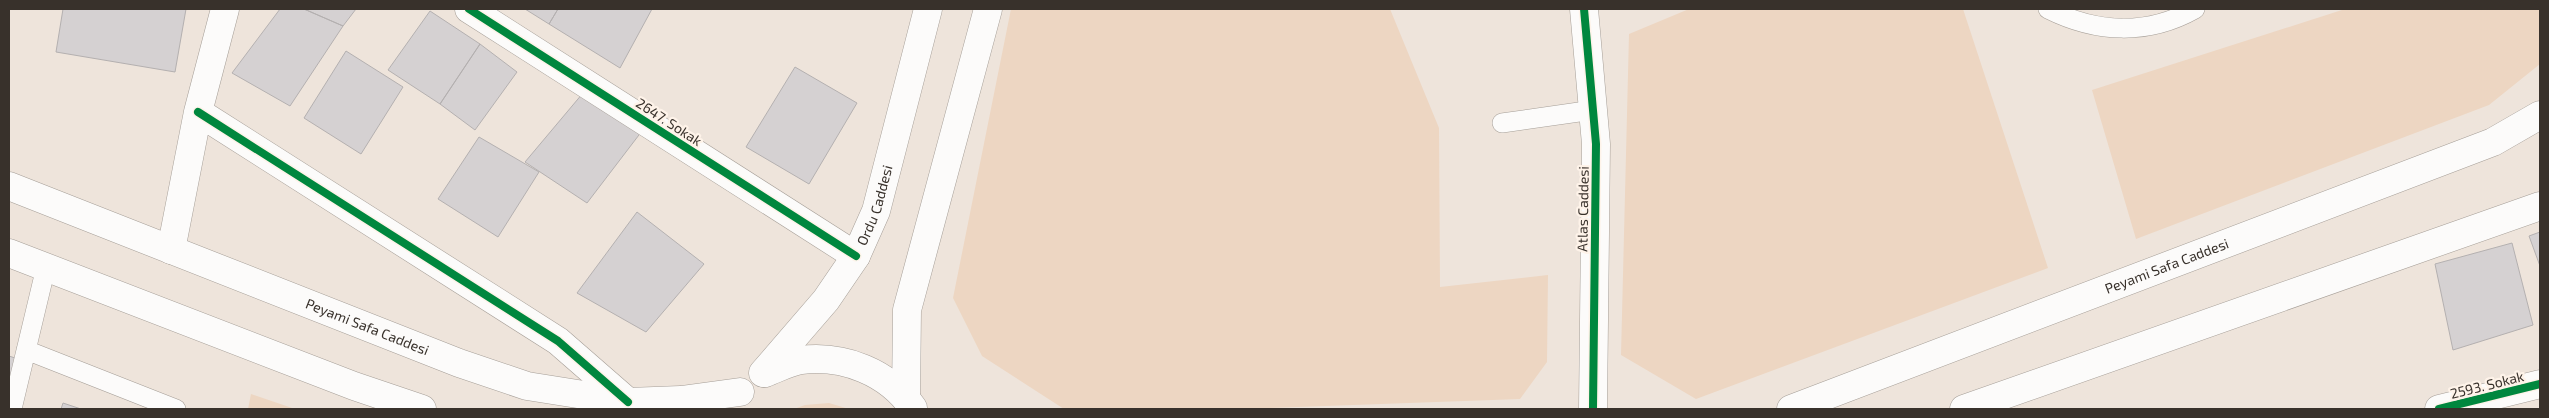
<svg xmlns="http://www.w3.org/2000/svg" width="2549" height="418" viewBox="0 0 2549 418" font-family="'Exo 2',sans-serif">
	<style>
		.green { fill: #edd6c2 }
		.building { fill: #d5d1d2; stroke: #b4b0b0 }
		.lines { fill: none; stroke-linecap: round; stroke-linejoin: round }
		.lane-casing { stroke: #a59e97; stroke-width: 20 }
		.street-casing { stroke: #a59e97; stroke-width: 29 }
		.secondary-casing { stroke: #a59e97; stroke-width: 29 }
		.lane { stroke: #fcfbfa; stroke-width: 19 }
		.street { stroke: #fcfbfa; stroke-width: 28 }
		.secondary { stroke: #fcfbfa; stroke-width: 28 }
		.cycleway-casing { stroke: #fef3e9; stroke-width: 11 }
		.cycleway { stroke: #00873e; stroke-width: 8 }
		.labels { text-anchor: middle; stroke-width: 4.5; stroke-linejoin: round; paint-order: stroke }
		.street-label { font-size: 14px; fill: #38312b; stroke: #fef3e9 }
	</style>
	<rect width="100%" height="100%" fill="#eee4db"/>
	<path class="green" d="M1011 9H1390L1439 128 1440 287 1548 275 1547 362 1520 399 1241 409H1064L982 356 953 298Z
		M1689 9H1963L2048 268 1696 399 1621 355 1629 34Z
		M2345 9H2540V64L2489 105 2136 239 2092 90Z
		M251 394 295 409H248Z
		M829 403 849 409H794L805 405Z"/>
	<path class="building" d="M63 9H186L175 72 56 52Z
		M280 9H304L343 26 290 106 232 73Z
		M304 9H356L343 26Z
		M525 9H558L549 24Z
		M558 9H652L620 68 549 24Z
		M430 11 480 44 440 104 388 70Z
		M480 44 517 72 475 130 440 104Z
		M346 51 403 87 361 154 304 118Z
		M795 67 857 103 809 184 746 147Z
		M583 93 642 131 587 203 525 162Z
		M479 137 539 172 498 237 438 199Z
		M637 212 704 264 646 332 577 293Z
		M2540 232V266L2529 236Z
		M2512 243 2533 325 2453 350 2435 264Z
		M9 356 15 358 9 387Z
		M63 403 81 409H61Z"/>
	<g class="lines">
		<g class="lane-casing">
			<path id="lane" d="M2048 9C2096 33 2147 36 2195 9
				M1502 123 1593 110
				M26 350 176 409
				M12 409 46 267"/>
		</g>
		<g class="street-casing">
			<path id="street" d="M469 9 856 256
				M1584 9 1596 144 1593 409
				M198 112 558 341 628 402
				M171 250 198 112 225 9
				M2439 409 2540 384"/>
		</g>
		<g class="secondary-casing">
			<g id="secondary">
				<path id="s1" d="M9 186 459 363 527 386 628 402 681 400 740 392"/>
				<path d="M9 253 354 386 422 409"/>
				<path id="s2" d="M763 373 826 300 856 256 876 211 928 9"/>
				<path d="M765 373C776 369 789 362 801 360 844 355 888 372 913 408"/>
				<path d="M906 398 907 310 988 9"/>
				<path id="s3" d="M1791 409 2493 142 2540 115"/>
				<path d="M1964 409 2540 206"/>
			</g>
		</g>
		<use href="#lane" class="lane"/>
		<use href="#street" class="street"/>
		<use href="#secondary" class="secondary"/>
		<g class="cycleway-casing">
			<path id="cycleway" d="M469 9 856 256
				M1584 9 1596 144 1593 409
				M198 112 558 341 628 402
				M2439 409 2540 384"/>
		</g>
		<use href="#cycleway" class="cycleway"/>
	</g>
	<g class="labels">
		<g class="street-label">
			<text transform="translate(669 122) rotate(33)" y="5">2647. Sokak</text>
			<text dy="5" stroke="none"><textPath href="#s2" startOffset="204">Ordu Caddesi</textPath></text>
			<text transform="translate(1583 209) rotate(-89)" y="5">Atlas Caddesi</text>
			<text dy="5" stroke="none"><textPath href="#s3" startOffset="402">Peyami Safa Caddesi</textPath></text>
			<text dy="5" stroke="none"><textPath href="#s1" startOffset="385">Peyami Safa Caddesi</textPath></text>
			<text transform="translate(2487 385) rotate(-14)" y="5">2593. Sokak</text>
		</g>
	</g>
	<rect width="2549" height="418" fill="none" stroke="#38312b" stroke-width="20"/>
</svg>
